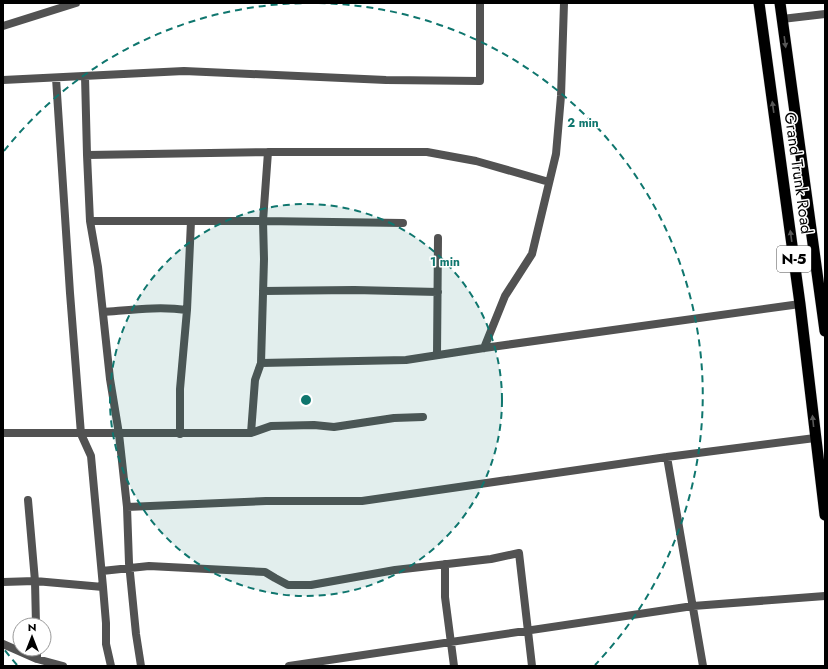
<svg xmlns="http://www.w3.org/2000/svg" width="828" height="669" viewBox="0 0 828 669" font-family="Jost,sans-serif">
	<style>
		.lines { fill: none; stroke-linecap: round; stroke-linejoin: round }
		.trunk-casing { stroke: #dbdbdb; stroke-width: 12 }
		.service { stroke: #525252; stroke-width: 8 }
		.minor { stroke: #525252; stroke-width: 8 }
		.tertiary { stroke: #525252; stroke-width: 8 }
		.trunk { stroke: #000; stroke-width: 11 }
		.oneway { fill: #595959 }
		.ring { fill: none; stroke: #0f766e; stroke-width: 2; stroke-dasharray: 7 5 }
		.labels { text-anchor: middle; stroke-width: 3; stroke-linejoin: round; paint-order: stroke }
		.shield { fill: #fff; stroke: #4c4c4c; stroke-width: 1 }
		.shield-label { font-size: 15px; font-weight: bold; fill: #000 }
		.street-label { font-size: 16px; fill: #000; stroke: #fff }
		.centre { fill: #0f766e; stroke: #fff; stroke-width: 2 }
		.ring-label { font-size: 12px; text-anchor: middle; font-weight: bold; fill: #0f766e; stroke: #fff; stroke-width: 3; stroke-linejoin: round; paint-order: stroke }
	</style>
	<rect width="100%" height="100%" fill="#fff"/>
	<g class="lines">
		<g class="trunk-casing">
			<path id="trunk" d="M759 3 800 304 825 515
				M780 3 825 331"/>
		</g>
		<path class="service" d="M782 19 825 14"/>
		<path class="minor" d="M85 76 87 155 90 221 98 267 110 379 119 434 127 507 129 563 136 634 141 666
			M56 78 70 293 81 434 91 456 103 587 106 623V644L111 666
			M3 80 184 71 386 80 480 81V3
			M87 155 268 152H427L476 161 549 182
			M90 221H263L403 223
			M263 291 354 290 438 292
			M103 312C130 310 159 306 187 310
			M484 348 505 296 532 254 556 154 561 96 564 3
			M437 355 438 238
			M261 363 406 360 484 348 800 304
			M3 433H251L271 426 314 425 334 427 394 418 423 417
			M251 433 255 380 261 363 264 259 263 221 268 152
			M180 434V389L187 310 191 221
			M667 457 703 666
			M28 500 35 581 36 625
			M127 507 266 501H362L667 457 815 438
			M445 564V597L454 666
			M102 571 149 566 265 572 275 578 288 585H311L395 570 491 559 519 553 532 666
			M3 582 35 581 103 587
			M3 644 37 659 63 666
			M37 649V659
			M289 666 693 606 825 596"/>
		<path class="tertiary" d="M3 26 76 3"/>
		<use href="#trunk" class="trunk"/>
	</g>
	<defs><path id="oneway-solid" d="M-6-.8H1V-3.2L6.5 0L1 3.2V.8H-6Z"/></defs>
	<g class="oneway">
		<use href="#oneway-solid" transform="translate(785 42) rotate(82)"/>
		<use href="#oneway-solid" transform="translate(773 107) rotate(-98)"/>
		<use href="#oneway-solid" transform="translate(791 236) rotate(-98)"/>
		<use href="#oneway-solid" transform="translate(813 421) rotate(-96)"/>
	</g>
	<circle cx="306" cy="400" r="196" fill="#0f766e" fill-opacity=".12"/>
	<g class="ring">
		<circle cx="306" cy="400" r="196"/>
		<path d="M17 665A392 392 0 0 1 4 649M4 151A392 392 0 1 1 595 665"/>
	</g>
	<g class="labels">
		<rect class="shield" x="777" y="246" width="34" height="26" rx="3"/>
		<g class="shield-label">
			<text x="794" y="264">N-5</text>
		</g>
		<g class="street-label">
			<text transform="translate(799 173) rotate(82)" y="6">Grand Trunk Road</text>
		</g>
	</g>
	<circle cx="306" cy="400" r="6" class="centre"/>
	<g class="ring-label">
		<text x="583" y="127">2 min</text>
		<text x="445" y="266">1 min</text>
	</g>
	<rect width="828" height="669" fill="none" stroke="#000000" stroke-width="8"/>
	<g transform="translate(32 637)"><circle r="19" fill="#ffffff" stroke="#999999"/>
	<path d="M0-3L7 15L0 10L-7 15Z" fill="#000000"/>
	<text y="-6" font-size="11" font-weight="bold" text-anchor="middle" fill="#000000">N</text>
	</g>
</svg>
